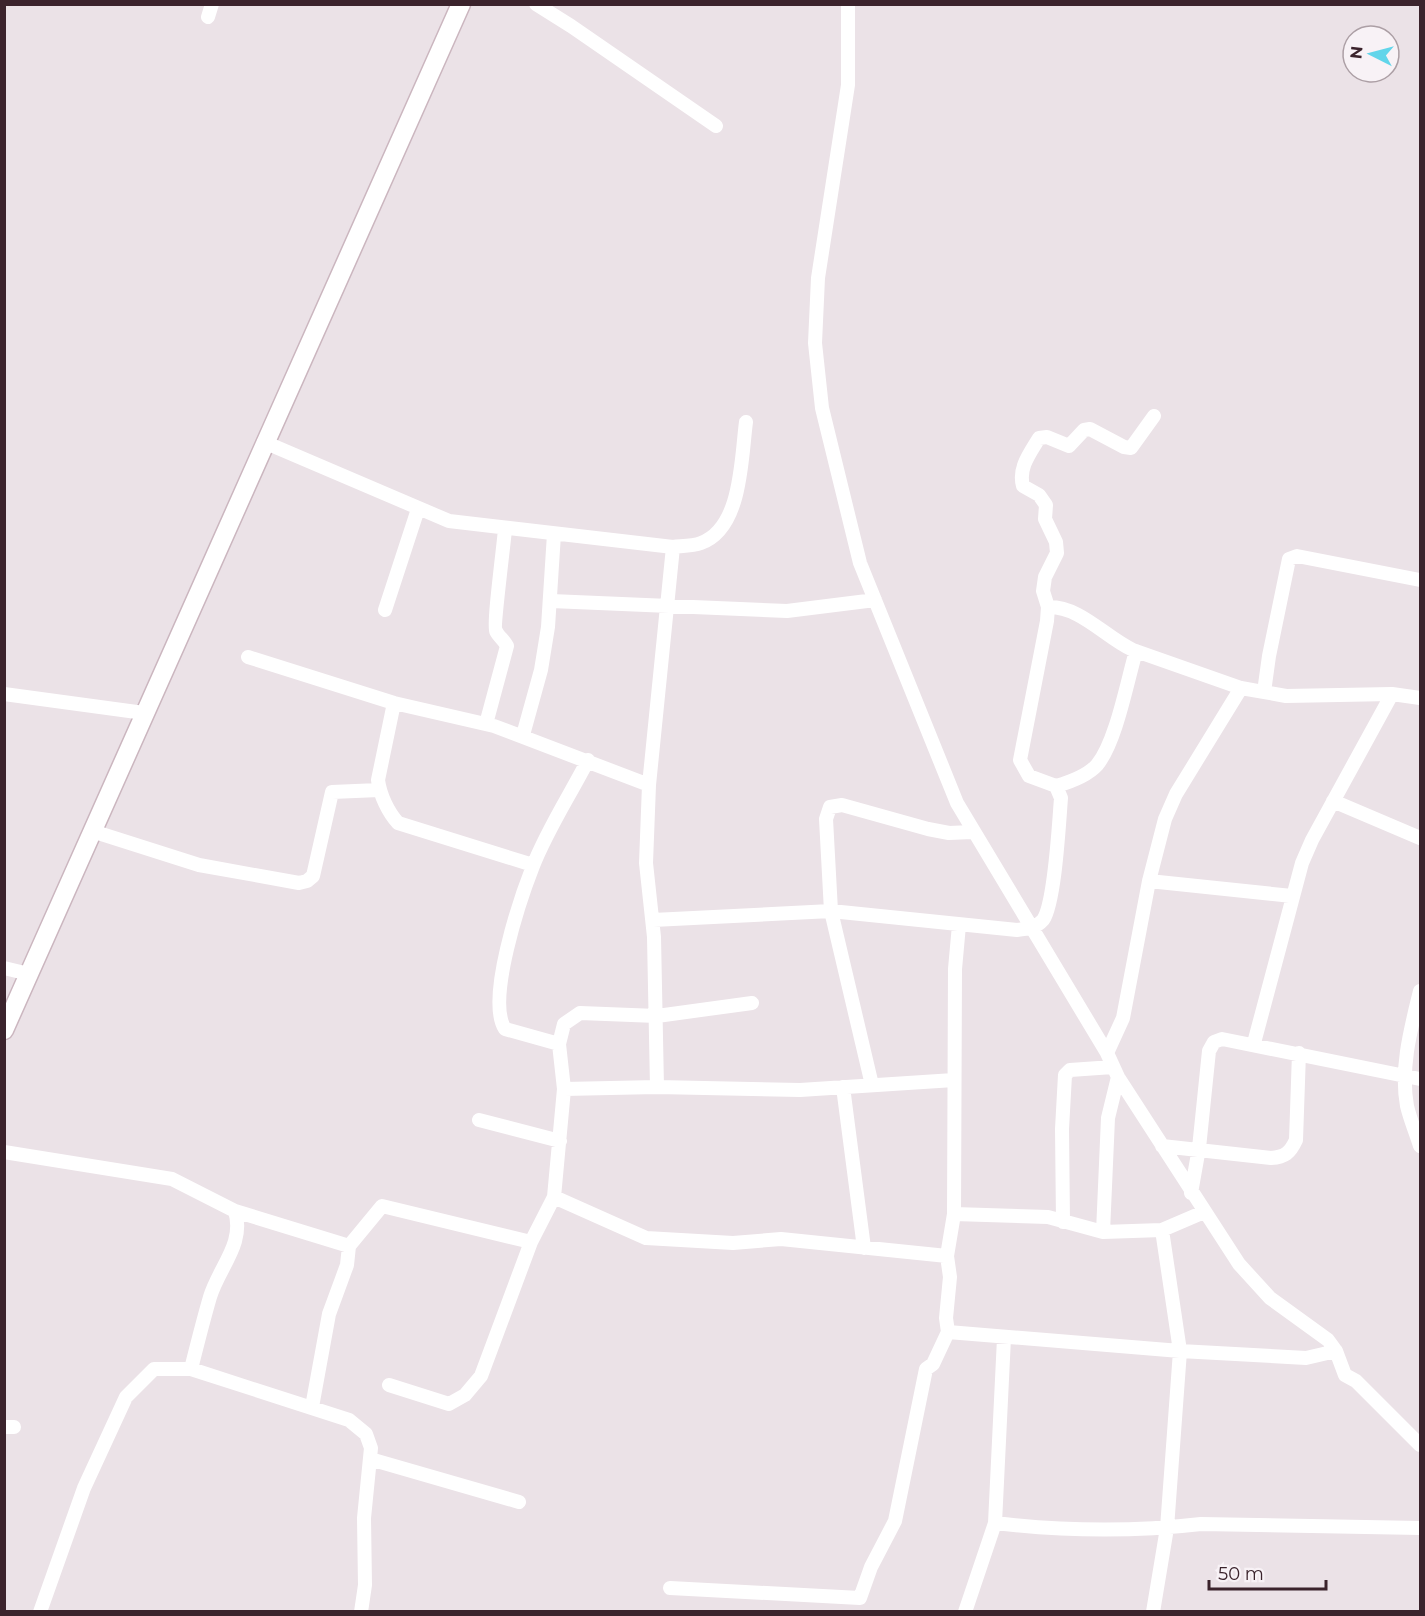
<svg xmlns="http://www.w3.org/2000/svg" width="1425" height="1616" viewBox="0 0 1425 1616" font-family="Montserrat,sans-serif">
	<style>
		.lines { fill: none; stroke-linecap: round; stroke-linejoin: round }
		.secondary-casing { stroke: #cbb6bf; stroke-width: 21 }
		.street { stroke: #fff; stroke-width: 14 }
		.secondary { stroke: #fff; stroke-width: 18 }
	</style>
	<rect width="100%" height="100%" fill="#ebe2e7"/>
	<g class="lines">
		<g class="secondary-casing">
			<path id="secondary" d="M4 1030 461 4"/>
		</g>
		<path class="street" d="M536 4 571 26 716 126
			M848 4V85L818 278 815 343 822 408 860 563 957 803 1107 1053 1118 1077 1239 1264 1270 1298 1328 1340 1336 1351 1345 1375 1356 1381 1420 1445
			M208 17 212 4
			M264 442 449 521 673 547C682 546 693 546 701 543 742 528 741 459 746 422
			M551 601 787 611 875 600
			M1048 607C1080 606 1105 637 1133 650L1241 688 1286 696 1392 694 1420 698
			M385 610 418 509
			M248 657 394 703 494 726 649 785
			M1264 692 1269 656 1289 559 1297 556 1420 580
			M4 694 144 713
			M394 703 378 780C380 795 388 812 398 823L533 865
			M486 724 507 646C504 640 498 636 496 631 493 626 504 543 505 529
			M523 735 541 670 548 627 554 534
			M1056 786C1070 782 1087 776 1097 765 1116 742 1127 682 1136 651
			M1333 801 1420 838
			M92 831 199 865 299 883 307 881 313 876 332 792 379 790
			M1149 881 1292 896
			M653 920 831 911 1017 930C1027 929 1036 928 1043 920 1055 903 1059 822 1061 798L1056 786 1029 776 1020 760 1047 621 1048 607 1043 591 1045 577 1057 553 1056 542 1045 519 1046 505 1039 495 1023 486C1018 468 1030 453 1039 438L1047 437 1069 446 1084 430 1090 429 1124 447 1131 448 1154 416
			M4 968 29 974
			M1420 991C1411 1028 1400 1068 1407 1106 1410 1119 1416 1133 1420 1146
			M1254 1043 1302 863 1312 840 1392 694
			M559 1044 505 1029C486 1000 520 899 533 866 547 830 570 795 588 760
			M1107 1053 1123 1018 1149 881 1165 819 1176 794 1241 688
			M872 1085 831 911 826 819 830 807 842 805 928 829 949 833 972 832
			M657 1087 654 937 646 863 649 785 673 547
			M843 1087 864 1248
			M564 1089 657 1087 800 1090 954 1080
			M479 1120 560 1141
			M1162 1146 1271 1158C1285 1157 1290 1153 1296 1140L1299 1053
			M4 1152 172 1179 235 1211C245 1244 219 1267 210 1297 203 1321 197 1345 191 1369L349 1420 366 1434 371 1448 364 1518 365 1585 361 1612
			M1191 1193 1199 1148 1209 1051 1214 1042 1222 1039 1420 1079
			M554 1197 646 1238 733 1243 781 1239 947 1256
			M235 1211 349 1246
			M954 1214 1048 1217 1103 1232 1162 1230 1204 1212
			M1063 1222 1062 1129 1065 1075 1070 1070 1113 1067
			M1103 1232 1108 1118 1118 1077
			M948 1332 1180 1351 1306 1358 1336 1351
			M389 1385 449 1404 465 1395 481 1376 531 1242 554 1197 564 1089 559 1044 564 1024 580 1013 657 1016 752 1003
			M312 1407 329 1314 347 1265 349 1246 382 1206 531 1242
			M4 1427H14
			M370 1459 519 1502
			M995 1523C1063 1531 1133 1532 1201 1524L1420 1528
			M670 1588 860 1598 871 1567 895 1521 926 1369 933 1364 948 1332 946 1318 950 1277 947 1256 954 1214 955 969 959 925
			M40 1612 84 1488 126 1397 154 1369H191
			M965 1612 995 1523 1004 1338
			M1153 1612 1167 1528 1180 1351 1162 1230"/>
		<use href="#secondary" class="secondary"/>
	</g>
	<rect width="1425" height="1616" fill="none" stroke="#3b232c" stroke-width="12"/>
	<g transform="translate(1371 54) rotate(276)"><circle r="28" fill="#f8f2f6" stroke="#ac9fa5" stroke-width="1.5"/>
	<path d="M0-4.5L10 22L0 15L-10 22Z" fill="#61d5ea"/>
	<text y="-9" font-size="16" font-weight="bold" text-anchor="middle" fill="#3b232c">N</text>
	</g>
	<path d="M1209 1580v9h117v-9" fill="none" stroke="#3b232c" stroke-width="3"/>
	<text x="1218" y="1580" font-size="18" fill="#3b232c" stroke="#f8f2f6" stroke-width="4.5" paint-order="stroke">50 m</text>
</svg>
